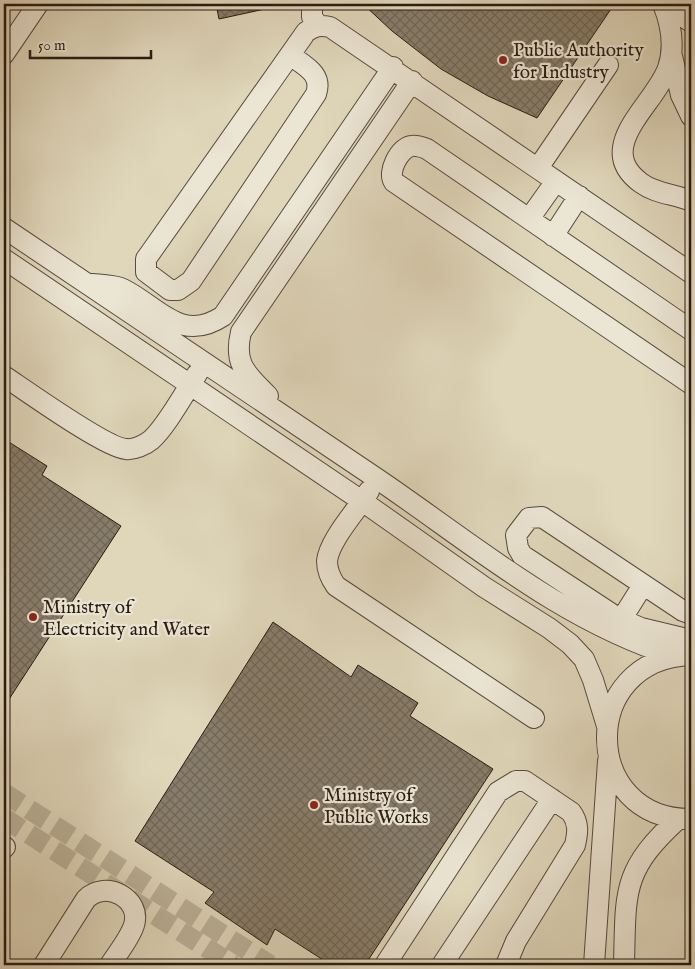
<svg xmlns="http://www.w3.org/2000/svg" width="695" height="969" viewBox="0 0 695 969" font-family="'IM FELL English',serif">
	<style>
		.building { fill: url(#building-cross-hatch); stroke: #291b13 }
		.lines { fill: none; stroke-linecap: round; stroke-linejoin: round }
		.minor-tunnel { stroke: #bbb199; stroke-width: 20; stroke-dasharray: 20 10; stroke-linecap: butt }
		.minor-casing { stroke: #574a3d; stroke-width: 22 }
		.minor { stroke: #ebe5d3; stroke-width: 20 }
		.poi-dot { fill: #8f2418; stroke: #ebe5d3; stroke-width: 2 }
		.labels { text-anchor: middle; stroke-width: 4.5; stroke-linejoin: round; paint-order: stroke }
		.poi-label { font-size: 19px; fill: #291b13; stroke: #ebe5d3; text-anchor: start }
	</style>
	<defs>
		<pattern id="building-cross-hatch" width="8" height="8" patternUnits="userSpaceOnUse" patternTransform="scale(1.25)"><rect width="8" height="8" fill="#887d6a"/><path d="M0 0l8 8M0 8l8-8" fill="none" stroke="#6f6656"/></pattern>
	</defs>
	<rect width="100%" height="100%" fill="#e0d7bb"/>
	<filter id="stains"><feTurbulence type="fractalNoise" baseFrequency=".004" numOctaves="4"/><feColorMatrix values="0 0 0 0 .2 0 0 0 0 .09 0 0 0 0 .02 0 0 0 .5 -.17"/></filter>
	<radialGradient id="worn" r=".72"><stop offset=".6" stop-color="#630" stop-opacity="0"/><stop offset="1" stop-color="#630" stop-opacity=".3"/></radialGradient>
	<path class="building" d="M216 4H288L219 19Z
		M363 4H603L611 9 537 118 488 96 441 69 392 31Z
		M4 439 47 466 42 475 121 526 4 707Z
		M273 622 351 677 358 665 418 703 410 716 493 769 365 965H331L275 929 267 945 205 903 214 892 135 841Z"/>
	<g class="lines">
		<path class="minor-tunnel" d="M4 793 270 965
			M4 818 233 965"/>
		<g class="minor-casing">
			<path id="minor" d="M312 4V17L318 25
				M663 4C671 24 675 47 668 68 655 105 592 147 641 183 656 194 675 194 691 201
				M665 4 691 22
				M4 54 38 4
				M290 55C305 66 323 74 316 94L191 281 178 290H170L146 272V259L306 32C314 26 320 25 330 27L691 273
				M672 56 681 95 691 116
				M538 168 608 65
				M529 219 556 181
				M4 228C128 311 252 394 376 478 472 543 562 621 674 656
				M553 236 579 196
				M4 259 362 501 484 587 549 628 570 644 584 659 593 680 607 726
				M92 284C102 285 115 285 123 289 159 307 181 344 223 316L393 67
				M691 330 427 149C422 147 417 145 411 146 399 149 387 172 394 182L691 384
				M4 376C25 390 106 448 126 449 134 450 145 445 151 440 166 427 185 392 197 374
				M268 396C247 374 233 365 241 332L412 81
				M369 491C358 509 329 540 327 561 327 571 331 579 336 586L534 718
				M691 614 683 611 542 517 529 518 516 535 518 548 522 555 618 618 641 628 691 640
				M618 618 626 612 643 585
				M691 655C577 659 581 820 691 819
				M4 848 5 847
				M44 965 86 899C106 879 142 899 134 925 130 938 117 954 110 965
				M385 965 498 792 516 781H525L571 812C579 823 578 832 575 845L516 941 506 965
				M442 965 552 799
				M594 965 608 761
				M624 965C626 892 621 871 678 819"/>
		</g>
		<use href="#minor" class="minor"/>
	</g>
	<g class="poi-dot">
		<circle cx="503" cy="60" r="5"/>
		<circle cx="33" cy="617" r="5"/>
		<circle cx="314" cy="805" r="5"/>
	</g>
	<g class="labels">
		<g class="poi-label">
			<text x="513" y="56">Public Authority<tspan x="513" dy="22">for Industry</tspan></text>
			<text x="43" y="613">Ministry of<tspan x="43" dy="22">Electricity and Water</tspan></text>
			<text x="324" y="801">Ministry of<tspan x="324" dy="22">Public Works</tspan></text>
		</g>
	</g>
	<rect width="695" height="969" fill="none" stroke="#e0d7bb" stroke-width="20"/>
	<rect x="5" y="5" width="685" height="959" fill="none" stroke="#291b13" stroke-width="2.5"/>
	<rect x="10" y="10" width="675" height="949" fill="none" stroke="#291b13"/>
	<path d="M30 50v8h121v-8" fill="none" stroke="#291b13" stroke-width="2.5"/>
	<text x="38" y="50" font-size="15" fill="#291b13" stroke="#ebe5d3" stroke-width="4" paint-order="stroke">50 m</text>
	<rect width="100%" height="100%" filter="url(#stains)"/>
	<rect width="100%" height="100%" fill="url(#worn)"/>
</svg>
